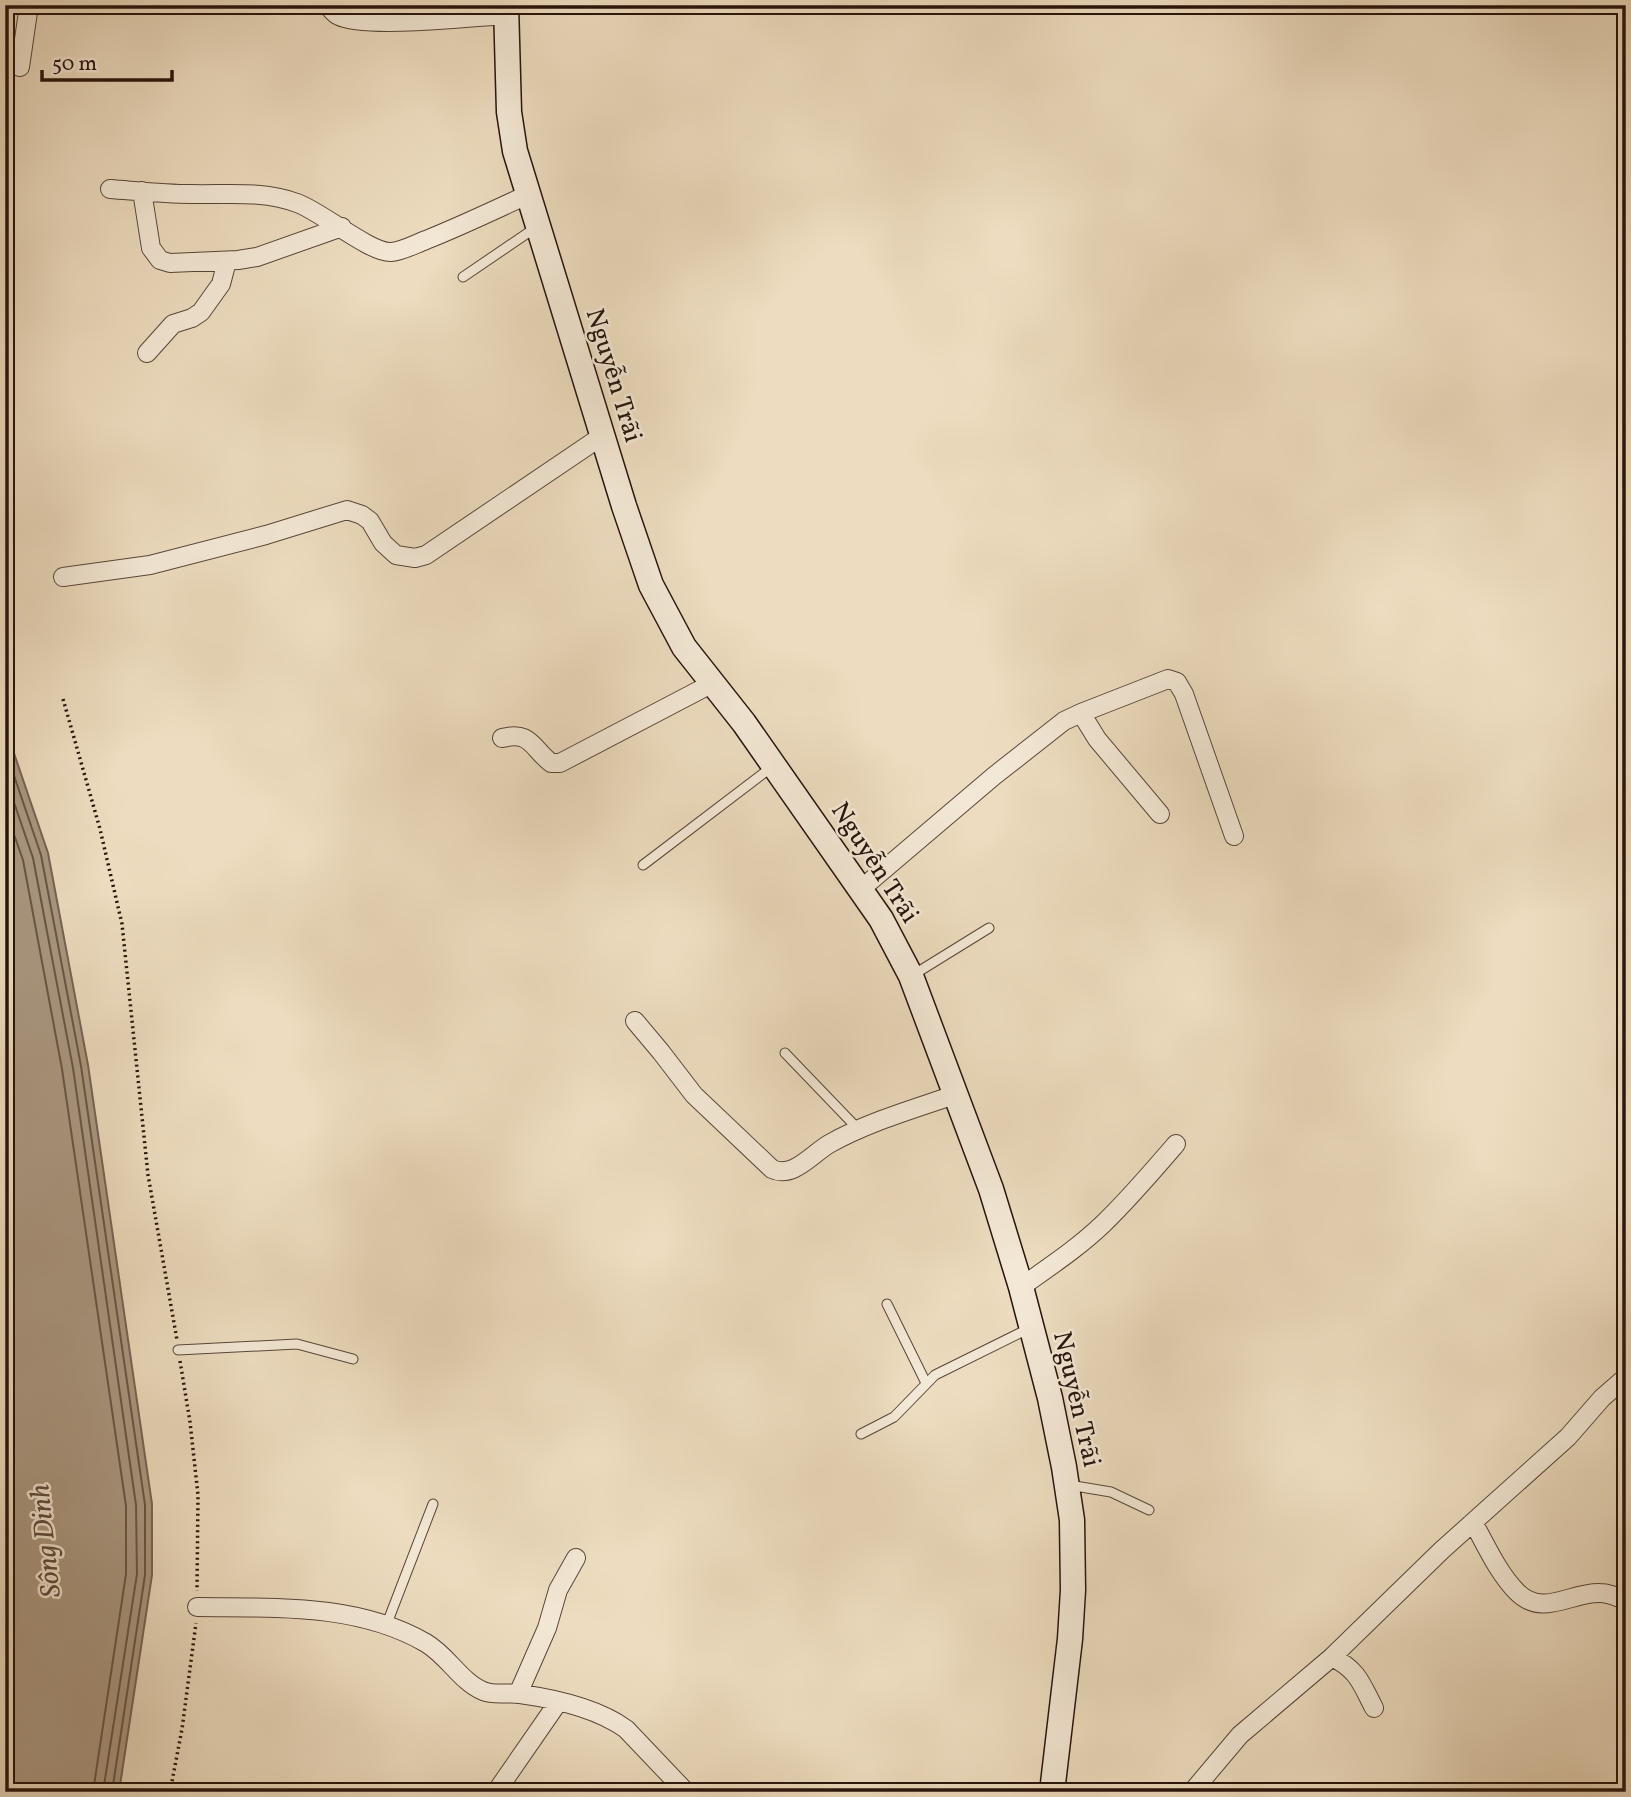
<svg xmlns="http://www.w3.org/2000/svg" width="1631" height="1797" viewBox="0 0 1631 1797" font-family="Vollkorn,serif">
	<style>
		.water { fill: #aa9882; stroke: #766353; stroke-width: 2 }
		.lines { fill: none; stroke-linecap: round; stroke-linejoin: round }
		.shore { stroke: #685647; stroke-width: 2 }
		.service-casing { stroke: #584639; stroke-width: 11 }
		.minor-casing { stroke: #584639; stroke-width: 20 }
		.secondary-casing { stroke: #27140c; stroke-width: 27 }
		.path { stroke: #27140c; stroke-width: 3.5; stroke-dasharray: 2 3.5; stroke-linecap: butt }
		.service { stroke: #f3e8d5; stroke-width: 9 }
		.minor { stroke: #f3e8d5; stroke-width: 18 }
		.secondary { stroke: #f3e8d5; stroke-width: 24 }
		.labels { text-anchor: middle; stroke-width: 5; stroke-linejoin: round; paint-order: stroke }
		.street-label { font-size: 26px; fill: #27140c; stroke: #f3e8d5 }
		.water-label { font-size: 28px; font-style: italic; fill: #5b493b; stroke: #f3e8d5 }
	</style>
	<rect width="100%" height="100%" fill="#eddcbf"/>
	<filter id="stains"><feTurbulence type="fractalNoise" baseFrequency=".00286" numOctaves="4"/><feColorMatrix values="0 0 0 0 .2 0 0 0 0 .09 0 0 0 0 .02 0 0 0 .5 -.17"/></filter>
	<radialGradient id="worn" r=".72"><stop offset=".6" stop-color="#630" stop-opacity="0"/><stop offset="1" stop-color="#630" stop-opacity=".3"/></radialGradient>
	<path class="water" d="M5 727 48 853 88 1065 152 1504V1575L119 1792H5Z"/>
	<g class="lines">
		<path class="shore" d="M5 749 41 855 81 1066 145 1505V1575L112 1792
			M5 776 33 858 73 1068 136 1505 137 1574 103 1792
			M5 809 23 860 62 1069 126 1506V1574L93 1792"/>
		<g class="service-casing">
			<path id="service" d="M463 277 535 228
				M643 865 773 766
				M913 975 989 928
				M785 1053 859 1130
				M887 1304 926 1383
				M178 1350 297 1344 353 1359
				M861 1434 894 1417 935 1375 1030 1328
				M1069 1485 1111 1492 1149 1510
				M386 1626 433 1504"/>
		</g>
		<g class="minor-casing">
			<path id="minor" d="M327 5C331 9 334 14 339 16 365 29 472 17 506 15
				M20 67 29 5
				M110 189C137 191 164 194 191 194 226 195 263 190 297 203 322 212 370 253 391 252 403 251 415 244 426 240 461 226 495 210 529 194
				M142 191 151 248 160 260 170 263 238 260 257 257 342 227
				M147 353 173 324 192 318 201 312 221 284 227 261
				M63 577 150 565 266 535 347 510 362 515 370 521 383 543 396 555 415 558 426 555 602 436
				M1081 713 1168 679 1177 682 1184 694 1234 836
				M502 738C531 731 531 747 551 763H560L713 683
				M861 889 994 776 1064 721 1081 713 1097 739 1160 814
				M635 1021 661 1052 694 1095 772 1169C793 1179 812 1154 829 1144 868 1122 914 1109 957 1094
				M1021 1287C1049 1267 1078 1248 1103 1224 1129 1199 1152 1172 1176 1144
				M1473 1522C1486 1545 1498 1573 1517 1592 1543 1618 1570 1592 1600 1593 1609 1593 1618 1597 1626 1601
				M197 1607C274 1608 357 1603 426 1643 448 1656 461 1682 483 1691 495 1696 508 1692 520 1694 556 1699 597 1708 626 1729L686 1792
				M1332 1657C1358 1670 1361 1683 1374 1708
				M518 1694 547 1628 558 1590 576 1558
				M496 1792 559 1701
				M1192 1792 1240 1735 1332 1657 1442 1550 1568 1437 1602 1398 1626 1377"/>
		</g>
		<g class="secondary-casing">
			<path id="secondary" d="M506 5 509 112 515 151 624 506 651 585 684 647 744 723 881 919 911 976 991 1189 1021 1287 1050 1398 1064 1467 1072 1520 1073 1590 1070 1639 1052 1792"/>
		</g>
		<path class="path" d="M63 699 100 829 122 924 148 1175 177 1340
			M180 1361 190 1422 198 1495 197 1591
			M170 1792 182 1729 196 1623"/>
		<use href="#service" class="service"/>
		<use href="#minor" class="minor"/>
		<use href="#secondary" class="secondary"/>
	</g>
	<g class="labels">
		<g class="street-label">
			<text transform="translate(615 375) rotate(73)" y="9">Nguyễn Trãi</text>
			<text transform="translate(876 862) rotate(57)" y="9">Nguyễn Trãi</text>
			<text transform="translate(1078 1399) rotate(77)" y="9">Nguyễn Trãi</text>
		</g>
		<g class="water-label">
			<text transform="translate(44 1541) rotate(-96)" y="10">Sông Dinh</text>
		</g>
	</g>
	<rect width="1631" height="1797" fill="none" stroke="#eddcbf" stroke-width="28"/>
	<rect x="7" y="7" width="1617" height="1783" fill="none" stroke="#27140c" stroke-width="3.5"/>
	<rect x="14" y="14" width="1603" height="1769" fill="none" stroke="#27140c" stroke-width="2"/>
	<path d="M42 70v10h130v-10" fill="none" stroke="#27140c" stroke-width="3.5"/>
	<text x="52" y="70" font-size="21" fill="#27140c" stroke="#f3e8d5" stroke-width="5" paint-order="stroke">50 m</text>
	<rect width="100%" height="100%" filter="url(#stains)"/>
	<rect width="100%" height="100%" fill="url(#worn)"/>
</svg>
